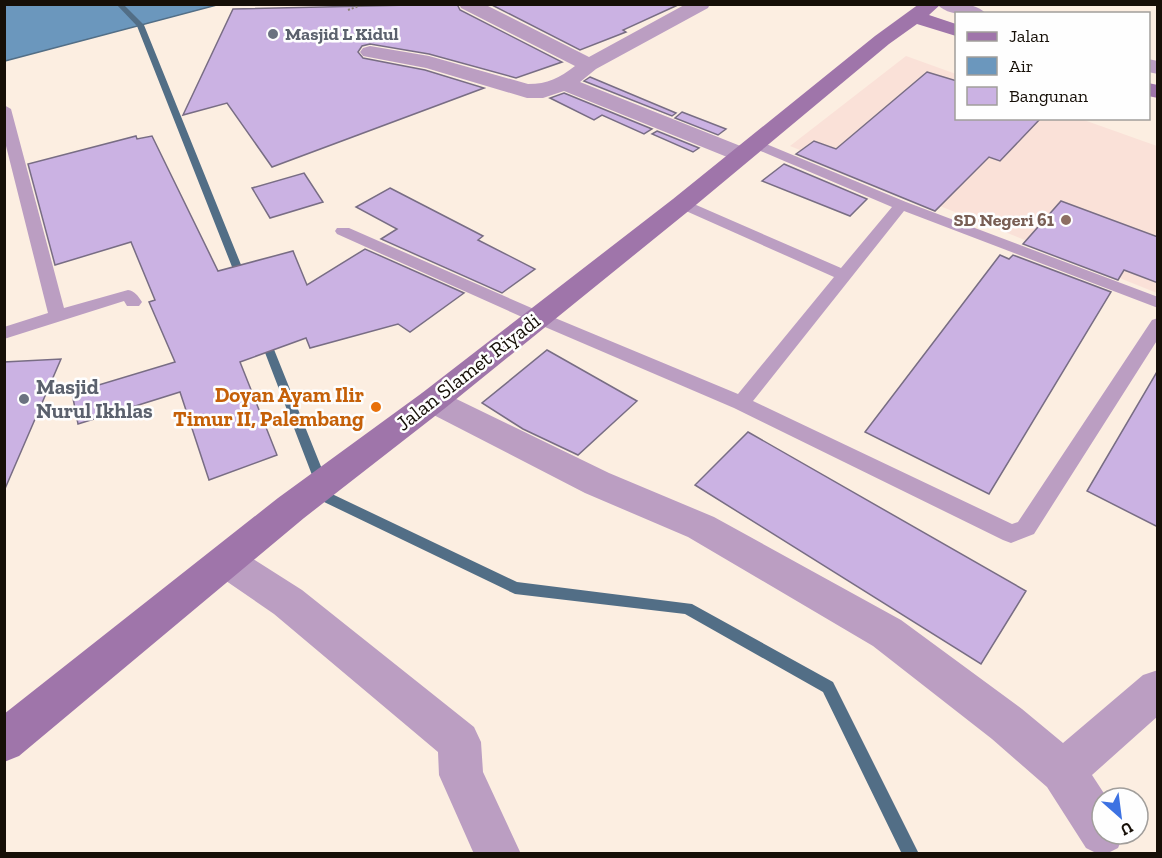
<svg xmlns="http://www.w3.org/2000/svg" width="1162" height="858" viewBox="0 0 1162 858" font-family="'Zilla Slab',serif">
	<style>
		.education { fill: #fae1d8 }
		.water { fill: #6b97bd; stroke: #526e86; stroke-width: 1.5 }
		.lines { fill: none; stroke-linecap: round; stroke-linejoin: round }
		.stream { fill: #526e86; fill-rule: evenodd }
		.building { fill: #cbb2e3; stroke: #786d84; stroke-width: 1.5 }
		.path { stroke: #8d8378; stroke-width: 2; stroke-dasharray: 2 2; stroke-linecap: butt }
		.lane { fill: #bb9ec2; fill-rule: evenodd }
		.street { fill: #bb9ec2; fill-rule: evenodd }
		.secondary { fill: #9f75aa; fill-rule: evenodd }
		.worship-dot { fill: #6b7280; stroke: #fefefe; stroke-width: 2 }
		.education-dot { fill: #8d6e63; stroke: #fefefe; stroke-width: 2 }
		.food-dot { fill: #e8710a; stroke: #fefefe; stroke-width: 2 }
		.labels { text-anchor: middle; stroke-width: 5; stroke-linejoin: round; paint-order: stroke }
		.far-worship-label { font-size: 18px; font-weight: bold; fill: #5b616d; stroke: #fefefe; text-anchor: start }
		.far-education-label { font-size: 18px; font-weight: bold; fill: #785e54; stroke: #fefefe; text-anchor: end }
		.street-label { font-size: 21px; fill: #160f07; stroke: #fefefe }
		.worship-label { font-size: 21px; font-weight: bold; fill: #5b616d; stroke: #fefefe; text-anchor: start }
		.food-label { font-size: 21px; font-weight: bold; fill: #c56008; stroke: #fefefe; text-anchor: end }
	</style>
	<rect width="100%" height="100%" fill="#fceee1"/>
	<path class="education" d="M906 56 956 74V118L1081 119 1157 146V293L790 146Z"/>
	<path class="water" d="M5 4H217V5L5 61Z"/>
	<g class="lines">
		<path class="stream" d="M116 4H123L144 25 248 282 247 284 243 285 238 282 137 26Z
			M264 333 269 337 332 494 517 582 692 604 833 682 919 854H902L823 692 685 614 515 594 322 501 259 337Z"/>
	</g>
	<path class="building" d="M457 4 460 10 562 62 516 78 429 54 370 44 362 46 358 52 363 58 425 70 484 88 272 167 227 103 183 115 233 9Z
		M490 4H680L623 30 626 32 580 50Z
		M927 72 957 81V118H1041L1000 161 989 157 935 211 796 154 814 141 836 149Z
		M590 77 676 113 672 116 584 81Z
		M564 93 652 129 644 134 602 115 594 120 550 98Z
		M682 112 726 129 718 135 675 118Z
		M657 131 699 148 693 152 652 134Z
		M136 136 137 139 152 136 218 271 293 251 307 285 365 249 464 293 410 332 398 324 310 348 306 338 240 362 277 455 209 480 180 392 78 424 72 393 175 362 149 302 155 300 131 242 55 265 28 164Z
		M784 164 867 199 850 216 762 181Z
		M304 173 323 202 270 218 252 188Z
		M390 188 483 236 478 240 535 269 502 293 381 239 397 229 356 207Z
		M1061 201 1158 237V283L1124 270 1118 280 1023 244Z
		M1000 255 1009 259 1013 255 1111 292 989 494 865 432Z
		M547 350 637 401 578 455 523 429 482 403Z
		M61 359 4 491V362Z
		M1158 370V527L1087 491Z
		M748 432 1026 591 981 664 695 485Z"/>
	<g class="lines">
		<path class="path" d="M348 10 364 4"/>
		<path class="lane" d="M4 105 11 109 64 308 128 290C135 291 138 296 142 302L139 306H127L124 301 4 339V327L48 313 4 138Z
			M754 139 906 202 1158 297V308L904 211 753 401 1012 524 1018 522 1152 320 1158 318V339L1034 534 1011 543 1003 540 734 408 531 321 337 234 335 231 337 228H349L543 313 738 394 834 277 677 207 674 204 677 201H687L841 268 892 207 749 146 747 143Z"/>
		<path class="street" d="M459 4H484L589 57 686 4H710L708 8 596 69 580 82 748 149 752 154 748 159 740 161 732 159 564 91 543 98H527L426 68 363 56 360 52 363 48 370 46 429 56 528 84C548 84 559 78 575 66L461 8Z
			M937 4C952 4 976 1 986 14 971 14 948 17 937 4Z
			M1148 59 1158 61V74L1148 72Z
			M433 389 444 393 609 473 714 517 901 620 1022 709 1063 743 1143 675 1158 670V716L1092 775 1107 798H1102V834H1124L1118 848 1106 854H1098L1086 848 1047 787 992 739 873 646 688 537 585 493 422 409 417 401 422 393Z
			M226 545 239 550 302 590 474 727 481 742 483 772 521 854H474L439 775 438 752 274 614 213 572 207 561 213 550Z"/>
		<path class="secondary" d="M919 4H941L929 15 956 24V36L917 24 889 44 691 209 444 409 304 518 19 756 4 762V714L278 498 422 393 673 199 875 36Z
			M1148 83 1158 85V98L1148 96Z"/>
	</g>
	<g class="worship-dot">
		<circle cx="273" cy="34" r="6"/>
		<circle cx="24" cy="399" r="6"/>
	</g>
	<circle class="education-dot" cx="1066" cy="220" r="6"/>
	<circle class="food-dot" cx="376" cy="407" r="6"/>
	<g class="labels">
		<g class="far-worship-label">
			<text x="285" y="40">Masjid L Kidul</text>
		</g>
		<g class="far-education-label">
			<text x="1054" y="226">SD Negeri 61</text>
		</g>
		<g class="street-label">
			<text transform="translate(468 372) rotate(-38)" y="7">Jalan Slamet Riyadi</text>
		</g>
		<g class="worship-label">
			<text x="36" y="394">Masjid<tspan x="36" dy="24">Nurul Ikhlas</tspan></text>
		</g>
		<g class="food-label">
			<text x="364" y="402">Doyan Ayam Ilir<tspan x="364" dy="24">Timur II, Palembang</tspan></text>
		</g>
	</g>
	<rect width="1162" height="858" fill="none" stroke="#160f07" stroke-width="12"/>
	<rect x="955" y="12" width="195" height="108" fill="#fefefe" stroke="#a19e9b" stroke-width="1.5"/>
	<rect x="967" y="32" width="30" height="9" fill="#9f75aa" stroke="#a19e9b" stroke-width="1.5"/>
	<text x="1009" y="42" font-size="18" fill="#160f07">Jalan</text>
	<rect x="967" y="57" width="30" height="18" fill="#6b97bd" stroke="#a19e9b" stroke-width="1.5"/>
	<text x="1009" y="72" font-size="18" fill="#160f07">Air</text>
	<rect x="967" y="87" width="30" height="18" fill="#cbb2e3" stroke="#a19e9b" stroke-width="1.5"/>
	<text x="1009" y="102" font-size="18" fill="#160f07">Bangunan</text>
	<g transform="translate(1120 816) rotate(152)"><circle r="28" fill="#fefefe" stroke="#a19e9b" stroke-width="1.5"/>
	<path d="M0-4.5L10 22L0 15L-10 22Z" fill="#3d72e2"/>
	<text y="-9" font-size="16" font-weight="bold" text-anchor="middle" fill="#160f07">U</text>
	</g>
</svg>
